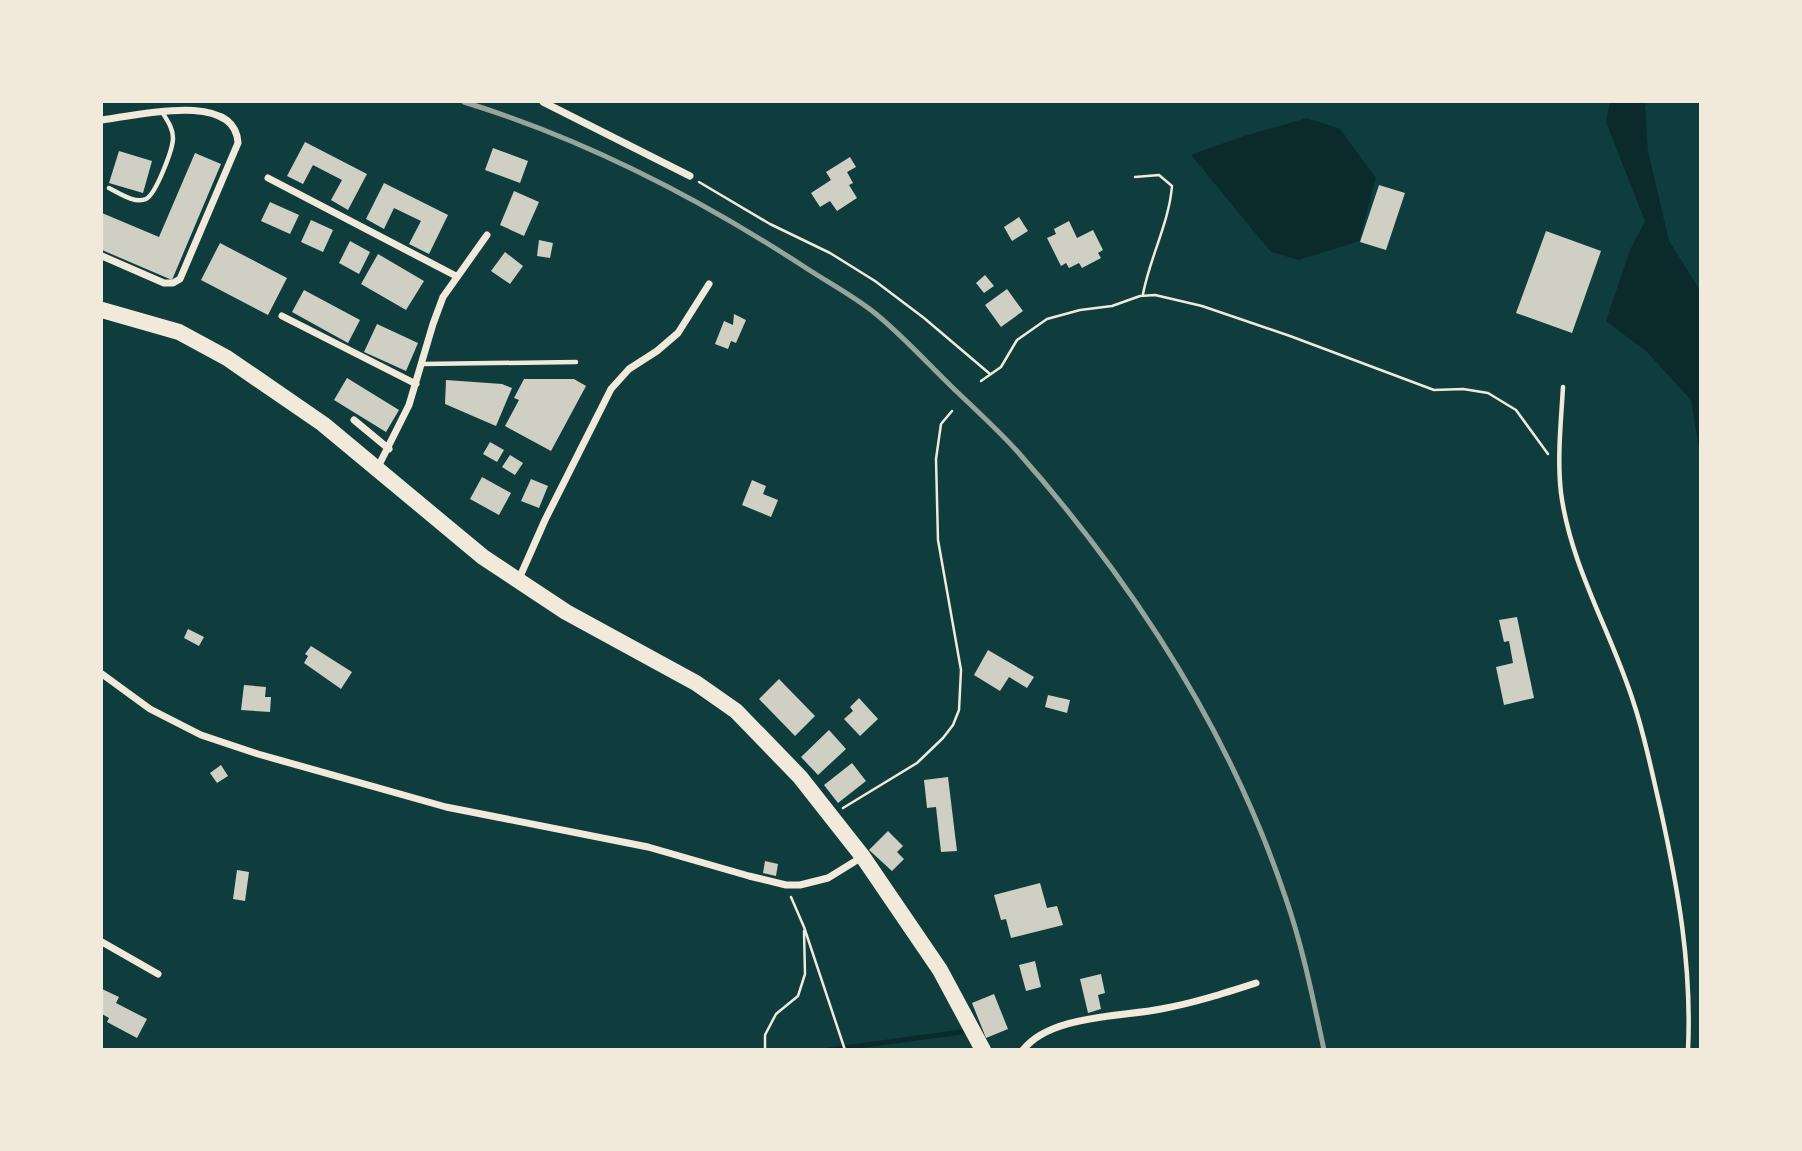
<svg xmlns="http://www.w3.org/2000/svg" width="1802" height="1151" viewBox="0 0 1802 1151" font-family="Rubik,sans-serif">
	<style>
		.water { fill: #0a2a2b }
		.lines { fill: none; stroke-linecap: round; stroke-linejoin: round }
		.stream { stroke: #0a2a2b; stroke-width: 5 }
		.building { fill: #cfcfc3 }
		.path { stroke: #f1e9da; stroke-width: 2.5 }
		.service { stroke: #f1e9da; stroke-width: 4.5 }
		.minor { stroke: #f1e9da; stroke-width: 7 }
		.primary { stroke: #f1e9da; stroke-width: 16 }
		.rail { stroke: #97a49c; stroke-width: 5 }
	</style>
	<rect width="100%" height="100%" fill="#0f3d3e"/>
	<path class="water" d="M1610 102H1648L1645 106 1648 151 1669 241 1700 290V455L1691 400 1647 352 1606 321 1630 250 1645 221 1606 122Z
		M1307 118 1340 129 1376 178 1359 241 1299 260 1271 252 1191 155 1241 137Z"/>
	<g class="lines">
		<path class="stream" d="M829 1050 961 1032"/>
	</g>
	<path class="building" d="M305 142 367 174 348 210 331 200 342 180 313 165 303 184 287 176Z
		M493 148 528 161 520 183 485 170Z
		M119 151 152 161 143 193 109 183Z
		M195 153 221 164 172 280 102 250V213L159 237Z
		M850 157 856 167 847 172 853 183 849 185 857 198 837 211 830 201 820 207 811 193 831 180 826 172Z
		M384 183 448 215 429 254 409 244 421 221 394 208 384 229 366 219Z
		M1379 185 1405 193 1386 250 1360 242Z
		M514 191 539 202 524 236 500 225Z
		M270 202 299 215 290 234 261 221Z
		M1019 217 1028 231 1012 241 1004 227Z
		M311 220 333 230 323 252 301 242Z
		M1069 221 1077 238 1093 230 1103 250 1098 253 1101 258 1082 268 1079 263 1069 268 1066 263 1061 266 1047 238 1056 234 1054 229Z
		M1546 231 1601 251 1572 333 1516 313Z
		M539 240 553 243 550 258 537 256Z
		M350 241 370 252 359 274 339 263Z
		M220 243 287 278 268 315 201 280Z
		M505 252 523 266 510 284 491 271Z
		M378 254 424 281 406 310 361 284Z
		M985 275 994 286 984 293 976 283Z
		M1007 289 1023 311 1001 327 985 305Z
		M304 290 360 320 348 343 292 312Z
		M734 314 746 320 736 343 731 341 728 349 715 344 724 321 733 325Z
		M377 324 418 343 406 371 364 352Z
		M347 378 399 410 386 432 334 400Z
		M524 379H574L586 386 551 451 505 426 519 400 514 398Z
		M446 380 502 384 512 388 496 426 445 404Z
		M490 442 504 450 497 462 483 454Z
		M510 455 523 463 515 475 502 467Z
		M482 477 511 493 499 515 470 499Z
		M531 479 548 486 539 508 521 501Z
		M752 480 766 486 763 494 778 500 771 517 742 505Z
		M1517 617 1534 698 1504 705 1496 667 1513 663 1509 641 1504 642 1499 620Z
		M188 629 204 637 199 646 184 638Z
		M311 646 352 672 341 689 304 663 308 656 305 654Z
		M988 650 1034 677 1027 688 1009 677 1000 691 974 675Z
		M779 679 815 716 795 736 759 699Z
		M244 685 266 687 265 697H271L270 712 241 710Z
		M1048 695 1070 700 1067 713 1045 707Z
		M859 698 878 719 860 736 844 719 853 711 850 707Z
		M829 730 846 749 818 775 801 757Z
		M852 763 866 781 838 803 824 785Z
		M221 765 228 776 217 783 210 773Z
		M948 777 957 851 941 852 936 807 927 808 924 780Z
		M888 831 903 846 897 852 904 859 892 871 869 850Z
		M765 861 778 864 776 876 763 873Z
		M237 870 249 872 245 901 233 899Z
		M1040 883 1047 908 1057 906 1063 925 1011 938 1006 919 1001 920 994 895Z
		M1035 961 1041 987 1026 991 1019 965Z
		M1101 974 1105 993 1098 995 1101 1009 1088 1013 1080 979Z
		M102 989 119 997 116 1003 147 1019 137 1038 107 1022 109 1018 102 1014Z
		M994 994 1008 1029 986 1038 972 1003Z"/>
	<g class="lines">
		<path class="path" d="M1135 177 1159 175 1172 186C1169 223 1150 257 1143 294
			M699 182 770 224 830 253 875 281 924 318 990 374
			M981 381 1001 367 1017 340 1047 319 1080 310 1112 306 1140 296 1155 295 1202 306 1290 336 1434 390 1463 389 1488 393 1516 410 1548 454
			M843 808 917 763 943 738 953 725 959 710 961 670 938 540 936 459 941 424 952 411
			M791 897 804 927 845 1050
			M765 1050V1035L776 1014 798 996 805 974 804 931"/>
		<path class="service" d="M109 188C119 193 135 204 146 199 156 194 173 149 173 138 173 128 167 120 162 112
			M422 364 576 362
			M1563 387C1561 422 1557 458 1561 493 1571 568 1612 633 1634 704 1645 737 1652 773 1660 807 1678 888 1692 966 1688 1050"/>
		<path class="minor" d="M543 102 690 176
			M102 120C134 116 236 90 238 143L180 279 173 283H164L102 256
			M268 178 456 276
			M282 316 416 384
			M354 420 389 449
			M377 469 409 405 433 324 443 297 487 235
			M518 581 545 520 611 389 629 369 657 351 678 333 709 284
			M102 674 150 709 201 735 258 754 446 807 648 847 749 876 786 885H800L828 878 862 857
			M102 942 158 974
			M1023 1050C1050 1015 1121 1017 1161 1009 1194 1003 1225 993 1256 983"/>
		<path class="primary" d="M102 310 179 332 227 358 323 424 483 557 566 612 696 683 736 711 800 777 863 857 940 970 983 1050"/>
		<path class="rail" d="M464 102C584 139 697 197 803 266 827 282 854 296 876 314 904 337 928 364 954 389 975 409 997 429 1017 451 1134 583 1230 731 1286 899 1303 948 1313 999 1324 1050"/>
	</g>
	<rect width="1802" height="1151" fill="none" stroke="#f1e9da" stroke-width="206"/>
</svg>
